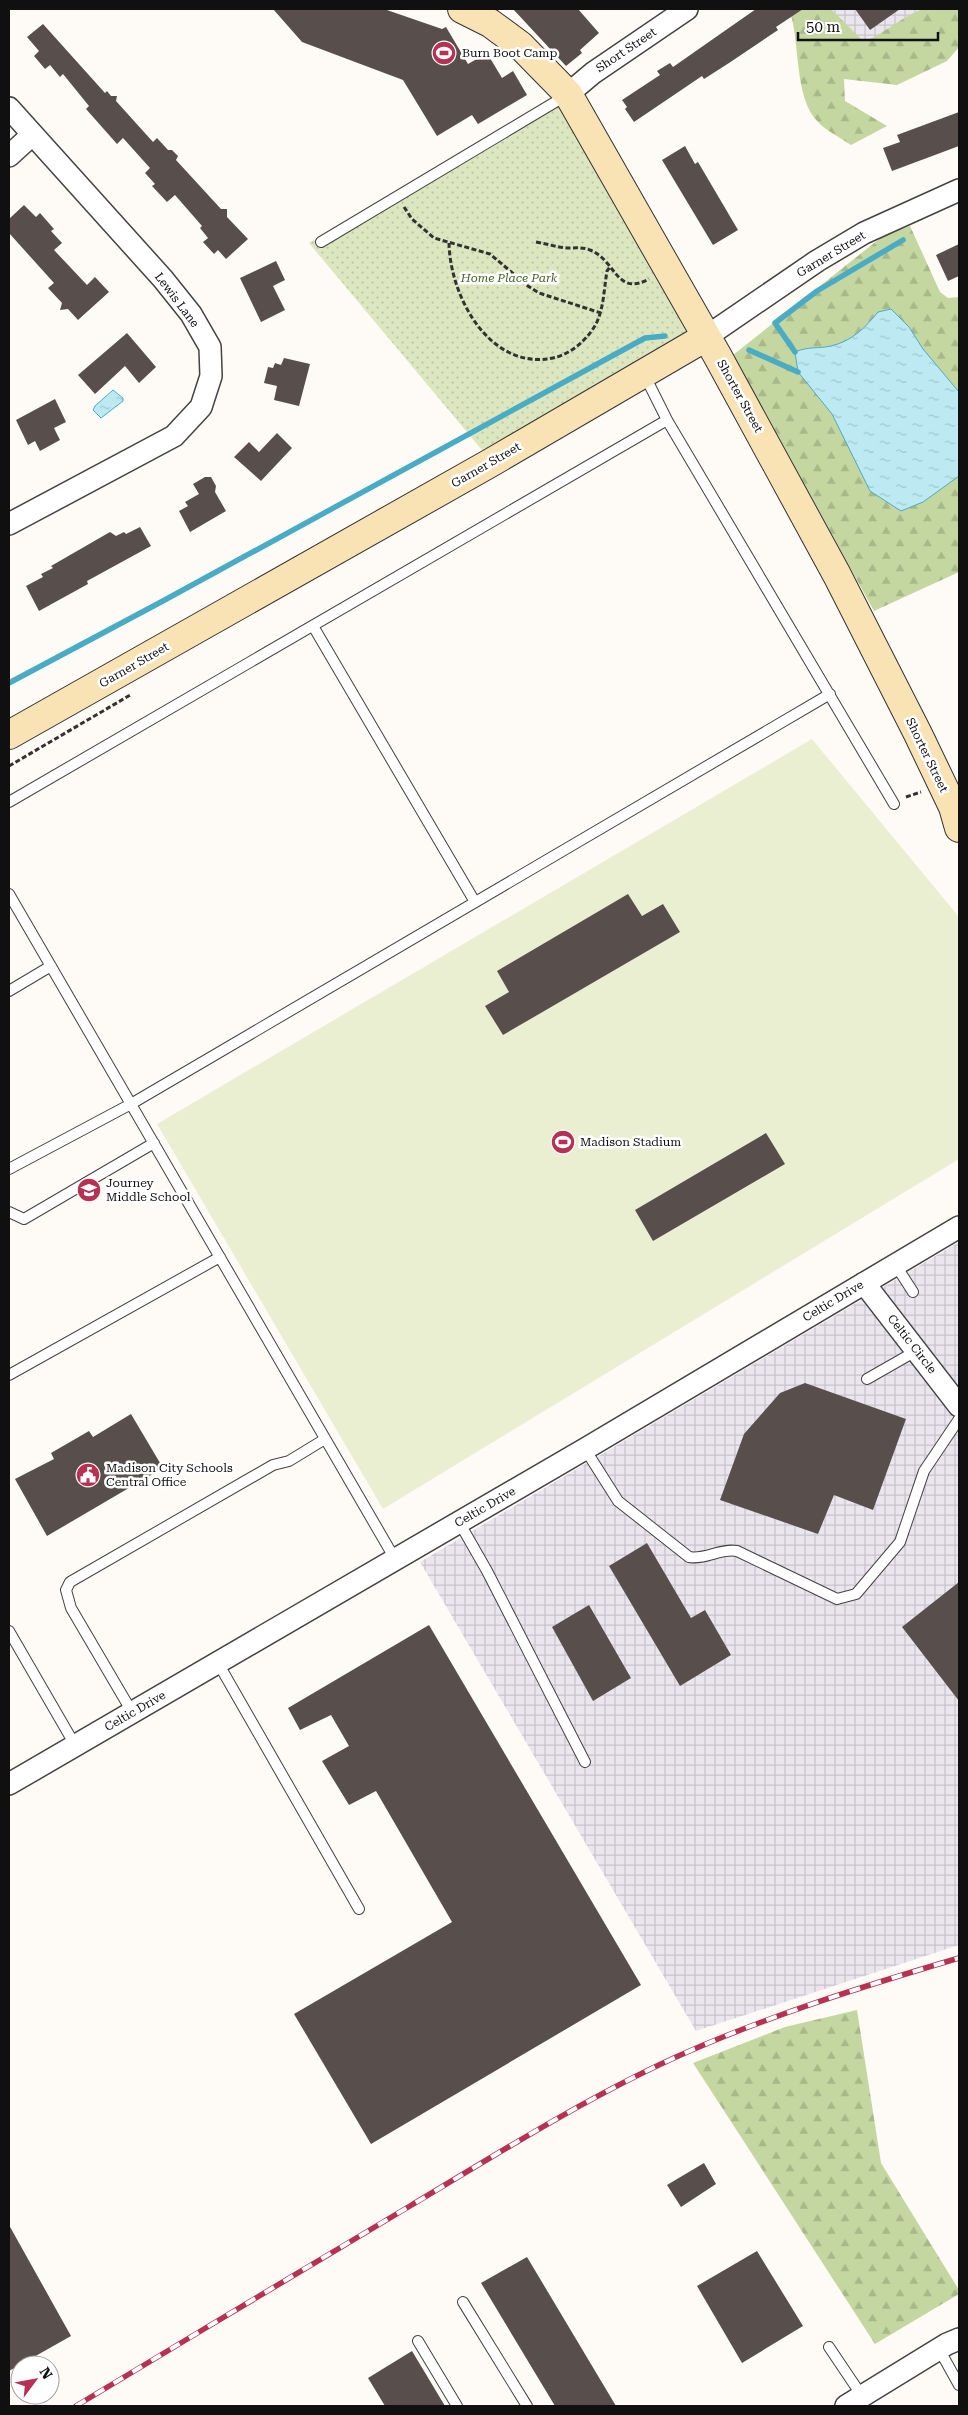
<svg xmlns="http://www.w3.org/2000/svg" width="968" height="2415" viewBox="0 0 968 2415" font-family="'Roboto Serif',serif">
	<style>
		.industrial { fill: url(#industrial-grid) }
		.forest { fill: url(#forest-firs) }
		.park { fill: url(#park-dots) }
		.pitch { fill: #ebefd1 }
		.water { fill: url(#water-ripples); stroke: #49acc4 }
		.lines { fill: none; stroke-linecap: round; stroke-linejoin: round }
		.stream { stroke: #49acc4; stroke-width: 5.5 }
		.building { fill: #584f4d }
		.lane-casing { stroke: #434343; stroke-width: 12 }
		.street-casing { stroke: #434343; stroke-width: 24 }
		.secondary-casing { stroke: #323232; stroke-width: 30 }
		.path { stroke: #323232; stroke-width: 3; stroke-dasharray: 5 2.5; stroke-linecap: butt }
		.lane { stroke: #fff; stroke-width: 10 }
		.street { stroke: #fff; stroke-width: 21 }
		.secondary { stroke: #f9e3b5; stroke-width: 28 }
		.rail-casing { stroke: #b73153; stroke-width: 5.5 }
		.rail { stroke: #fff; stroke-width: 4; stroke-dasharray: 11; stroke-linecap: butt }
		.labels { text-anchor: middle; stroke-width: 5; stroke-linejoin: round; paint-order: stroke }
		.street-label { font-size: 12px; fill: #101010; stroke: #fff }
		.poi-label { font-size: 12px; fill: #101010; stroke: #fff; text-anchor: start }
		.park-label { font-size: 12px; font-style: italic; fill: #3f6524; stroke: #fff }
	</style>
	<defs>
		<pattern id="industrial-grid" width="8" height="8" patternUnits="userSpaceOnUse" patternTransform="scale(1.25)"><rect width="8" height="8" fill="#ebe6ee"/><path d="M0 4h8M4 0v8" fill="none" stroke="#c8c4cb"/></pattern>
		<pattern id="forest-firs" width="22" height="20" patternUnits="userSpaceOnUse" patternTransform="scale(1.25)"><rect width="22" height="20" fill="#c4d7a0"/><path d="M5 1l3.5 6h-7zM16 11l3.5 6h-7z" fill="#a7b889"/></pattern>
		<pattern id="park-dots" width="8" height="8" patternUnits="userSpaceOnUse" patternTransform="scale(1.25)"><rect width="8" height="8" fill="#dce7c0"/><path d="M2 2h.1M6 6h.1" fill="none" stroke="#bcc5a4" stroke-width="1.8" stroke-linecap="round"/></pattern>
		<pattern id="water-ripples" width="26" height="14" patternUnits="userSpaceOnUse" patternTransform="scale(1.25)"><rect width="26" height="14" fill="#bde9f2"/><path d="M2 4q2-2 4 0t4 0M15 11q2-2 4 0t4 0" fill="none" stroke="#a1c7ce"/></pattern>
	</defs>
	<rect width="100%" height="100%" fill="#fefaf5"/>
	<path class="industrial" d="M814 9H941L862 58Z
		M959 1242V1945L696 2031 420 1562Z"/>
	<path class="forest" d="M789 9H831L864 42C885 33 904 15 923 9 934 6 948 9 959 9V47L947 61 897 85 844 79 845 101 887 126 851 145C841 138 828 132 819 123 793 99 801 41 789 9Z
		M910 226 940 292 948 298 959 297V572L874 611 733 355 883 236Z
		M857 2010 881 2163 959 2290V2294L875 2344 693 2063 785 2027Z"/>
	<path class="park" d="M555 99 693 329 492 462 309 243Z"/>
	<path class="pitch" d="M812 739 959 917V1159L383 1509 157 1124Z"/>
	<path class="water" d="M891 309 909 327 923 349 959 392V476L923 502 901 511 870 491 832 414 798 372 795 352C809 346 818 349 831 346 852 341 865 328 878 312Z
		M113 390 123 398V401L101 418 93 410 95 406Z"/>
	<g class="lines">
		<path class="stream" d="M749 350 798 372
			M795 352 775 323 817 291 903 240
			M9 683 161 602 645 338 665 336"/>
	</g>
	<path class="building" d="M273 9H384L442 29 446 27 468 64 487 53 502 78 513 71 527 95 478 124 472 115 437 136 403 80 302 42Z
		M513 9H578L599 33 580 50 582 53 566 66Z
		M756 9H803L776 27 778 30 729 63 704 79 702 76 634 122 625 109 627 107 622 100 660 75 657 71 670 63 673 67Z
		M855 9H900L870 30Z
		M43 24 105 93 107 91 111 96H117L116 101 153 142 157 138 168 150H172L178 156 176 160 221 209H227V217L248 239 226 259 218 250 214 254 203 242 208 238 200 228 202 226 175 195 167 202 152 186 155 184 145 173 150 168 123 138 117 144 86 109 89 106 63 74 60 77 50 65 45 69 34 56 39 51 27 37Z
		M959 112V146L892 171 883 148 900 142 897 135Z
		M685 146 695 164 698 162 738 230 713 245 662 160Z
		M24 205 36 217 40 213 54 229 51 231 62 243 54 250 87 285 95 277 109 292 78 320 68 309 60 310 62 303 48 288 54 283 9 233V219Z
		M959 244V276L948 281 936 255Z
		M276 261 285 280 273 286 285 310 261 322 240 278Z
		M127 333 156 367 139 383 125 366 95 394 78 375Z
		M284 358 310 364 299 406 274 400 277 386 264 383 268 367 273 368 275 363 281 365Z
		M55 399 66 422 54 428 60 440 40 451 35 441 28 445 16 420Z
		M277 433 292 448 261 481 234 457 249 442 259 452Z
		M205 477H211L216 486 215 492 226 511 190 532 179 511 188 506 185 502 199 494 193 484Z
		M140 527 151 546 87 581 88 584 39 611 26 586 43 577 41 574 53 568 51 566 110 532 116 536 124 532 126 534Z
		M628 894 642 916 663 904 680 932 503 1035 485 1006 509 992 497 971Z
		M766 1133 785 1164 653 1241 635 1210Z
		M805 1383 906 1419 873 1510 834 1495 818 1534 720 1500 744 1434 780 1393Z
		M131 1414 163 1468 47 1536 15 1479 54 1459 51 1453 89 1431 93 1437Z
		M647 1543 691 1618 705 1610 731 1655 680 1686 609 1566Z
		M959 1582V1701L902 1627Z
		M589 1605 631 1678 593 1701 552 1627Z
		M429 1625 641 1985 371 2144 294 2014 452 1922 376 1791 349 1805 322 1761 349 1746 331 1715 300 1730 288 1708Z
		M704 2163 716 2184 681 2207 667 2185Z
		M9 2225 71 2336 9 2371Z
		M757 2251 803 2326 742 2363 697 2286Z
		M527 2257 616 2406H555L481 2283Z
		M412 2351 445 2406H385L368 2378Z"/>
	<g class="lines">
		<g class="lane-casing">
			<path id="lane" d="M321 242 567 95
				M644 374 667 420
				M313 626 475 902
				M9 802 667 420 894 804
				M9 894 395 1559
				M9 991 51 966
				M9 1169 131 1104 830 694
				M9 1212 24 1219 154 1143
				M895 1264 913 1292
				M9 1375 220 1257
				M867 1379 916 1351
				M585 1449 618 1501 689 1557C706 1560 720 1548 737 1551L837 1599 856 1594 900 1542 924 1471 959 1419
				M459 1522 487 1571 585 1762
				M9 1631 75 1745
				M218 1663 359 1909
				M132 1712 71 1608 66 1590 70 1582 273 1465 289 1461 325 1439
				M463 2302 527 2406
				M418 2341 457 2406
				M829 2347 862 2396
				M939 2349 959 2385"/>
		</g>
		<g class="street-casing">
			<path id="street" d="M568 94 593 73 687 9
				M9 108 163 279 191 314 210 347 211 376 201 407 174 436 9 524
				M9 156 32 135
				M706 337 817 261 864 233 959 190
				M864 1283 959 1406
				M9 1784 585 1449 959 1227
				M846 2406 947 2344 959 2339"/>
		</g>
		<g class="secondary-casing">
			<path id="secondary" d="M462 9 490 23 520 45 568 94 717 355 837 575 918 734 953 807 959 828
				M9 735 492 462 706 337"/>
		</g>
		<path class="path" d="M404 207 412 219 434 238 490 254 528 286 539 293 601 313
			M536 242C547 244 557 247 567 248 575 248 583 247 590 250 616 260 616 297 649 279
			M449 243C450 297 490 371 553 358 571 354 587 340 596 324 604 308 604 288 607 271L610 267
			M9 766 132 694
			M906 797 921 792"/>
		<use href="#lane" class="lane"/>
		<use href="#street" class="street"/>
		<use href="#secondary" class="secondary"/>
		<g class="rail-casing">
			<path id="rail" d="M76 2406C187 2339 299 2272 410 2206 497 2154 584 2099 676 2057 767 2016 864 1986 959 1958"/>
		</g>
		<use href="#rail" class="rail"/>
	</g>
	<defs>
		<g id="stadium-disc" transform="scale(1.25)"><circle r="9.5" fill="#b73153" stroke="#fff"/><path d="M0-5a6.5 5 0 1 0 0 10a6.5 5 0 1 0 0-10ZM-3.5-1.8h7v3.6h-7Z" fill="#fff"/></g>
		<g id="school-disc" transform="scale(1.25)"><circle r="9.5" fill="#b73153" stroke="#fff"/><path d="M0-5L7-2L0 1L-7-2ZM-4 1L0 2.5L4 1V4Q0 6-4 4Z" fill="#fff"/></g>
		<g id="civic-disc" transform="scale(1.25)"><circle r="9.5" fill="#b73153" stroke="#fff"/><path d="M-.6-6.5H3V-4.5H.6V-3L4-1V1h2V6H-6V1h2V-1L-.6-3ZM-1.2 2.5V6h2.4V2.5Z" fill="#fff"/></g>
	</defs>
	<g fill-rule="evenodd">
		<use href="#stadium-disc" x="444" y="53"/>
		<use href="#stadium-disc" x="563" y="1142"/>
		<use href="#school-disc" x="89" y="1190"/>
		<use href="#civic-disc" x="88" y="1475"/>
	</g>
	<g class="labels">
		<g class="street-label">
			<text transform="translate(626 50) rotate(-34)" y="4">Short Street</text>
			<text transform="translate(831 254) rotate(-31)" y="4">Garner Street</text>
			<text transform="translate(177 300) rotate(53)" y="4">Lewis Lane</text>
			<text transform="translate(740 396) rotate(61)" y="4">Shorter Street</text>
			<text transform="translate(486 465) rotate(-30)" y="4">Garner Street</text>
			<text transform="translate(134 665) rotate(-30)" y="4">Garner Street</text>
			<text transform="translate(927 755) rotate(64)" y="4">Shorter Street</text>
			<text transform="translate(833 1301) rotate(-31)" y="4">Celtic Drive</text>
			<text transform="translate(912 1344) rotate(52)" y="4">Celtic Circle</text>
			<text transform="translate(485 1507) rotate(-30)" y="4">Celtic Drive</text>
			<text transform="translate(135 1711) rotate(-30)" y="4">Celtic Drive</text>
		</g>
		<g class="poi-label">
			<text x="462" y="57">Burn Boot Camp</text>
			<text x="580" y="1146">Madison Stadium</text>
			<text x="106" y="1187">Journey<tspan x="106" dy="14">Middle School</tspan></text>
			<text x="106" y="1472">Madison City Schools<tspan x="106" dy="14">Central Office</tspan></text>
		</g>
		<g class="park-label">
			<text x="509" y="282">Home Place Park</text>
		</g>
	</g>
	<rect width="968" height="2415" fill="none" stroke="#101010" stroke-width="20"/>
	<g transform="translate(35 2380) rotate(58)"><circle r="24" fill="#ffffff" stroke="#9f9f9f"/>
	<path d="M0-4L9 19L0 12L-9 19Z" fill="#b73153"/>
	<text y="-8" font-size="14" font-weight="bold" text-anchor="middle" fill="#101010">N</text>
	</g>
	<path d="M798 32v8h140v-8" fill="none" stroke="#101010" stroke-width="2.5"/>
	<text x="806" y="32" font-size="15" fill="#101010" stroke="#ffffff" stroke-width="4" paint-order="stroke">50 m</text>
</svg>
